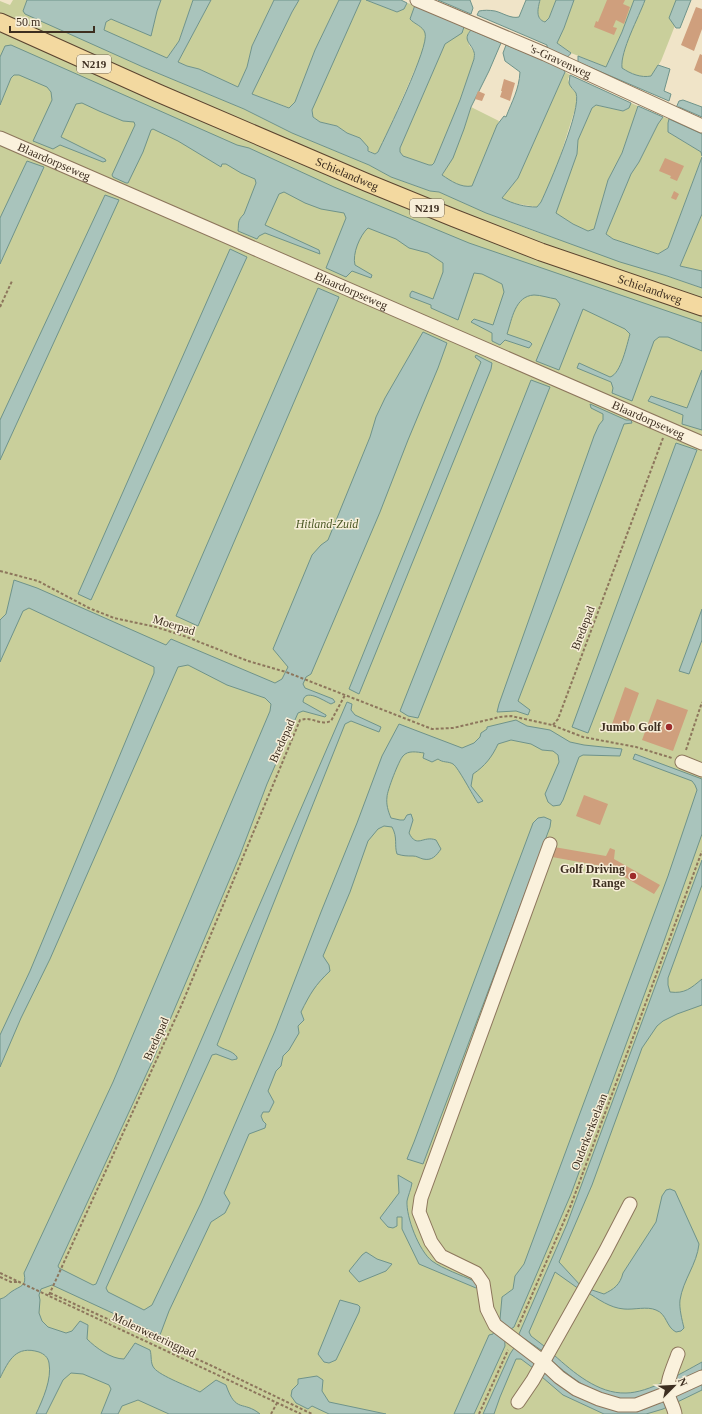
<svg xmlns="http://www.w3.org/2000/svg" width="702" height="1414" viewBox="0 0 702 1414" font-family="'Times New Roman',serif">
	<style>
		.green { fill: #c9cf9b }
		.water { fill: #a9c4bc; stroke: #6f938a }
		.building { fill: #cf9f7d }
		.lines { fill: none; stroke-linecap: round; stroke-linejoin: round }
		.minor-casing { stroke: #8d765c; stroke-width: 15 }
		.major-casing { stroke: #5b4430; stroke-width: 19 }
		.path { stroke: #8d765c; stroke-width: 2; stroke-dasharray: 3 2; stroke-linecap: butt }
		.minor { stroke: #faf1dc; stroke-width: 13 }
		.major { stroke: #f3d9a0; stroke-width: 17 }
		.poi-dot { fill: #9e2a2b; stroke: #f7eed8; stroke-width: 1.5 }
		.labels { text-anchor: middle; stroke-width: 3; stroke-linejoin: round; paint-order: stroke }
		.shield { fill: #f7eed8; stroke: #756857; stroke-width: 1 }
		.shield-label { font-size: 11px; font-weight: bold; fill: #3d2e20 }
		.street-label { font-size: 12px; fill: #3d2e20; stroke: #f7eed8 }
		.park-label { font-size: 12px; font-style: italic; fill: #4d5a26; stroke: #f7eed8 }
		.poi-label { font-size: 12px; font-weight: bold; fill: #3d2e20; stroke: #f7eed8; text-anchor: end }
	</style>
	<rect width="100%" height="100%" fill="#f0e4c8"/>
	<path class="green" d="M13 0H27L23 11 143 67 244 109 292 133 369 165 391 177 430 191 439 192 486 213 534 231 702 288V300L605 268 436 204 346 164 222 112 0 13V1L10 5Z
		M161 0H193L179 41 167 58 104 31 106 22 111 19 151 35 157 11Z
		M211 0H274L252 46 247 67 238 87 199 69 187 66 178 62Z
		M299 0H339L315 50 295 102 290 108 252 94 292 12Z
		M361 0H366L397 12 404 9 407 3 415 5C404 32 428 20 426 38 424 52 417 64 412 76 401 102 390 127 378 152L375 154 368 150 360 138 347 133 337 126 320 122 313 117 312 109Z
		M540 0H556L549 18 545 22C535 19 538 8 540 0Z
		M574 0H634L622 32 606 67 571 53 557 43 564 28Z
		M645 0H685L661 61 651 76C641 78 631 74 622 68 620 51 638 17 645 0Z
		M464 27 471 30 468 33 469 45 474 52V59L460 100 434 163 432 165H429L403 156 400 152V148L445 44 463 31Z
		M0 32 59 57 702 314V1414H0Z
		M565 72 570 75 568 79 571 88 576 93 577 103 558 163 541 202 537 207 512 203 502 198 518 178Z
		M631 103 638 106 622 153 608 180 594 229 588 231 573 224 555 213 577 154 578 140 592 108 595 105 623 111 629 108Z
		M471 107 499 121 472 186C461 188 451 181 442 176 455 154 464 131 471 107Z
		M663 117 669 119 668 123V132L701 152 702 157 668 248 658 254 613 239 606 234 631 174 639 162 658 124Z
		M702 214V271L680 266Z"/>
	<path class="water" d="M27 0H161L157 11 151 36 111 19 106 22 104 30 167 58 179 41 193 0H211L178 62 187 66 199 69 238 87 247 67 252 46 274 0H299L292 12 252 94 289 108 295 102 315 50 339 0H361L312 110 313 117 320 122 337 126 347 133 360 138 368 147V151L375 154 378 152C386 135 430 46 425 33 423 26 414 24 410 19L415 5 464 27 462 33 445 44 400 148V152L403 156 429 165H432L434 163 460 100 474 59C474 57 475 54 474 52 471 43 462 40 471 30L501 43 489 71 471 107 464 129 453 158 442 175C451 181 461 188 472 186L497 125 504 116 506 117C512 101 519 90 520 72L505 61 503 53 506 45 541 59 547 51V45L477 15 479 11C484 10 489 10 495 11 503 13 511 19 519 17L526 0H540C538 8 535 19 545 22L549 18 556 0H574L564 28 557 43 571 53C567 60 558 61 551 63L564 70 565 72 518 178 502 198C513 204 525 207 537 207L541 202C549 185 582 109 576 93 574 90 570 87 569 83L570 75 631 103 629 108 623 111 596 105 592 108 578 140 577 154 556 213 573 224 588 231 594 229 608 180 622 153 638 106 663 117 658 124 639 162 631 174 606 234 613 239 658 254 668 248 702 157V214L680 266 702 271V288L667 276 620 262 486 213 439 192 430 191 391 177 369 165 292 133 244 109 143 67 25 14 23 11Z
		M366 0H401L407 3 404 9 397 12Z
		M438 0H470L473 8 471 14Z
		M634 0H645C639 17 620 51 622 68 631 74 641 78 651 76L658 65 670 69 664 91 671 94 669 101 578 62V56L606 67 622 32Z
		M676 0H691L680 28H676L669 18Z
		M11 45 237 145 249 148 334 187 469 243 702 323V351L668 337H659L654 341 632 401 612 393 613 388 611 382 577 368 579 363 610 377C621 374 627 344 630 334L625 329 583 309 559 370 536 361 560 304 556 299C549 298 541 295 534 295 515 296 512 319 507 334L530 342 532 344 529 348 505 340 500 345 492 341V333L471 322 474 319 493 325 504 292 502 284 482 274 474 273 458 320 431 308V305L410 297V294L412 291 433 299 443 272V263L428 253 409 248 396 239 368 228C360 235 352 254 355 265L372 275 371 278 352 271 346 277 326 268 346 218 344 213 321 209 305 203 284 192 279 194 265 225 319 250 320 254 265 233 259 236 257 239 238 231C239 223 237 221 244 214L256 183 255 179 241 173 226 164H222L221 167 178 141 153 129 151 130 143 152 128 183H126L113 177 112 175 135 125 134 122 123 121 99 111 82 103 76 104 61 137 105 159 106 161 103 162 60 145 53 149 33 141 52 100 51 92 47 87 19 75H14L11 78 0 105V57L5 46Z
		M683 100 702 107V117L679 107 676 108 679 101Z
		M669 119 702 134V156L701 152 668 132V123Z
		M27 161 44 167 0 264V218Z
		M105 195 119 200 0 460V420Z
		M230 249 247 257 91 600 78 594Z
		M318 288 339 297 198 626 176 616Z
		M423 332 447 343 438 368 408 440 380 512 311 674 306 677 303 684 305 688 333 699 335 702 331 704C324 701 304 687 303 702L326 715V716L325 717 303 711 298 713 267 784 240 855 152 1062 58 1266 59 1268 93 1285 96 1284 347 702 352 704 351 710 355 715 381 727 379 732 351 721 345 724 217 1045C223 1050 232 1050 237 1057V1059L232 1060 216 1054 212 1055 106 1288 108 1292 144 1310 152 1305 201 1203 275 1031 321 912 357 823 382 756 399 724 462 748 474 743 480 737 481 733 487 729V727L516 720 527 726 550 730 570 742 584 745 622 749 620 756 583 755 579 757 563 800 560 805 553 806 548 802 545 794 559 762 558 755 553 751 542 750 531 744 511 740 498 744C492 757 485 766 473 774L471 786 483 801 478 803C473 796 458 767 453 764 448 761 443 763 438 759L432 762 423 758 424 753C417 752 408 750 403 756 399 760 387 791 387 797 386 804 388 811 391 818L400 820H404L407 815 411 814 413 820 409 833C417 849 423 835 436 840L441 849C436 856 432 861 423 859 419 858 417 856 413 856 407 856 403 856 397 854 394 845 398 838 392 827L384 826 378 829 368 841 350 892 323 956 329 965 330 971C315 985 310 994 301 1012L304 1020 298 1026 299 1033 289 1050 283 1056 281 1066 276 1071 268 1091 274 1102 269 1112H263L261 1116 263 1121 266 1124 265 1128 249 1134 224 1193 230 1203 225 1213 211 1222 169 1311 160 1335 52 1285 41 1289 39 1295 40 1300 39 1313 42 1321 48 1327 66 1333 72 1331 80 1321 88 1325 87 1339C96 1348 111 1359 124 1359L135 1343 150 1350C152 1356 150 1363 154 1368 160 1376 190 1387 200 1392L216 1380 226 1385C236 1414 243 1400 260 1414H169L138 1400 122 1406 118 1414H101L111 1389 109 1385 83 1374 71 1373 63 1380 46 1414H36C43 1399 52 1379 49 1363 48 1357 44 1354 39 1352 16 1345 9 1360 0 1378V1299C5 1298 7 1295 11 1292 21 1285 27 1287 24 1273L113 1082 270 711 271 704 265 698 227 685 188 665 178 667 50 959 21 1018 0 1067V1035L30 971 154 673V667L29 608 23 611 0 662V620L6 614 14 580 37 588 166 645 171 639 275 683 282 679 288 667 273 649 312 555 321 545 328 540 370 437 376 417 385 398Z
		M476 355 492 363 491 369 359 694 349 689 481 362 475 357Z
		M702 370V430L682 424 683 415 648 401 651 396 687 408Z
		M531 380 550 387 418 718 408 716 400 711Z
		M590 404 626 420H631L632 423 624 424 518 701 530 710 528 715 516 711 497 712 499 704 594 436 599 425 603 420V414L591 408Z
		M676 443 697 450 588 733 572 727Z
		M702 609V640L689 674 679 671Z
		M635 754 702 779V834L664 941 571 1194 514 1327C507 1331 504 1337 505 1346L474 1414H454L489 1335 493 1334 500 1319 502 1297 513 1289 515 1276 524 1264 668 876 697 790 695 785 692 781 633 759Z
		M544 817 551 820 550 827 423 1164 407 1159 414 1142 533 823 538 818Z
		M702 860V885L668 978V985L670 992C685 994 691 988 702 979V1005L677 1014 663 1021 657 1026 642 1048 592 1185 559 1262 581 1286 579 1289 555 1272 529 1332 531 1336 544 1346 543 1350H541L525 1339H523L519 1334 567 1224Z
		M398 1175 412 1183C411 1189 408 1196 407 1201 406 1217 419 1251 432 1261 443 1269 461 1275 474 1281L478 1286 476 1288 419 1264 402 1229V1217H397V1226L393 1228 388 1227 380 1218 399 1193Z
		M670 1189 675 1191 699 1244C697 1264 683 1280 680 1300 679 1308 682 1320 684 1328L681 1331 676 1332C666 1327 667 1314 656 1310 647 1306 634 1310 624 1309 610 1308 598 1299 587 1292L589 1289 604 1294C614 1289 620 1285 623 1273L656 1222 662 1196 666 1190Z
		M366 1252 377 1259 392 1264 386 1271 359 1282 349 1271 362 1255Z
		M340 1300 358 1305 360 1307 359 1312 336 1360 329 1363 324 1362 318 1354Z
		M514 1348 518 1349 535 1362 533 1368 521 1359H516L500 1397 494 1414H483L510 1354Z
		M554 1355C573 1372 598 1394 626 1393 648 1393 682 1373 702 1362V1370C684 1378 667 1387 649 1394 644 1396 639 1399 634 1399 601 1401 573 1380 550 1359Z
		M544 1371C573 1394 603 1414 642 1410L702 1384V1390L663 1409 653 1412 646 1414H604L563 1395 542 1377 541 1375Z
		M317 1376 323 1380 322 1391 329 1402 386 1414H329L312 1406 308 1409 296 1403 291 1396 292 1390 298 1384V1379Z"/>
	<path class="building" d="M607 0H625L623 4 630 7 624 24 616 20 613 27 617 28 614 35 594 27 596 21 598 22Z
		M696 7 702 9V29L694 51 681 45Z
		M700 54 702 55V74L694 70Z
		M504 79 515 83 510 101 500 97 502 91H501Z
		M478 91 485 94 482 101 475 99Z
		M665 158 684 166 677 181 670 178 671 176 659 171Z
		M674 191 679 194 676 200 671 198Z
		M625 687 639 693 626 729 612 724Z
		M657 699 688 710 673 751 642 740Z
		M584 795 608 804 600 825 576 816Z
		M554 847 606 856 610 848 615 850 614 859 660 885 654 894 607 867 552 857Z"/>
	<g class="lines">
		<g class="minor-casing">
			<g id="minor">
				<path id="s1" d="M417 0 545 54 702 126"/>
				<path id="s2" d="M0 138 702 443"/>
				<path d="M682 762 702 770"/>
				<path d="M550 844 421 1198 419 1212 431 1242 441 1256 476 1273 483 1283 487 1309 495 1325 542 1361 559 1377 576 1389 599 1399 619 1405H636L667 1393 702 1377"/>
				<path d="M518 1402 533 1380 605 1252 630 1204"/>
				<path d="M675 1414C674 1407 669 1400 668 1393 665 1384 675 1363 678 1354"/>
			</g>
		</g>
		<g class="major-casing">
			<g id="major">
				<path id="s3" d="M0 22 158 93 368 183 454 218 541 252 702 307"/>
			</g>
		</g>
		<path class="path" d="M0 307 12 281
			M0 571 38 581 89 608 114 618 156 627 184 636 248 661 286 672 432 729 453 728 500 717 511 716 552 725 583 737 636 747 672 758
			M553 725 558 719 663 438
			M686 750 702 702
			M0 1273 301 1414
			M0 1277 11 1282H18
			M50 1293 210 1365 312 1414
			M49 1295 182 1004 300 720C314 716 318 726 331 721L345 695
			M518 1327 571 1205 702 851
			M271 1414 277 1403
			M479 1414 508 1350"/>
		<use href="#minor" class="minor"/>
		<use href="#major" class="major"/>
	</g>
	<g class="poi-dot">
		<circle cx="669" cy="727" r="4"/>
		<circle cx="633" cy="876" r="4"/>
	</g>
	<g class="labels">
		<g class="shield">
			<rect x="77" y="55" width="34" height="18" rx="3"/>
			<rect x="410" y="199" width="34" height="18" rx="3"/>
		</g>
		<g class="shield-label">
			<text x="94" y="68">N219</text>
			<text x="427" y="212">N219</text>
		</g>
		<g class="street-label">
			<text dy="4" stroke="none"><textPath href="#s1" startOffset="156">'s-Gravenweg</textPath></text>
			<text dy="4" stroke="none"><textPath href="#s2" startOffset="59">Blaardorpseweg</textPath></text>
			<text dy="4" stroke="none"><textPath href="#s3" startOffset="379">Schielandweg</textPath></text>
			<text dy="4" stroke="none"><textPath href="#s3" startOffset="703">Schielandweg</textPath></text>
			<text dy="4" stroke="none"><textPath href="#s2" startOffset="383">Blaardorpseweg</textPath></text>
			<text dy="4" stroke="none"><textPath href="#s2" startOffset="707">Blaardorpseweg</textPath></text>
			<text transform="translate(174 625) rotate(17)" y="4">Moerpad</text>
			<text transform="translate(583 628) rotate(-69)" y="4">Bredepad</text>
			<text transform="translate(282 741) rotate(-66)" y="4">Bredepad</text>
			<text transform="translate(156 1039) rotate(-66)" y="4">Bredepad</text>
			<text transform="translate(589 1132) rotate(-69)" y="4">Ouderkerkselaan</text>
			<text transform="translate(154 1335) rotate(25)" y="4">Molenweteringpad</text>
		</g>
		<g class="park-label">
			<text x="327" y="528">Hitland-Zuid</text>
		</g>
		<g class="poi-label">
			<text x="661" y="731">Jumbo Golf</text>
			<text x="625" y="873">Golf Driving<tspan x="625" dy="14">Range</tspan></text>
		</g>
	</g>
	<g transform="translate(674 1386) rotate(66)" stroke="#f7eed8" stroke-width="3" paint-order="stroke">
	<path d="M0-3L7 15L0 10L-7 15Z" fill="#3d2e20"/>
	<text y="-6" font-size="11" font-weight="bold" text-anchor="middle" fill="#3d2e20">N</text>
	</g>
	<path d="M10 26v6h84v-6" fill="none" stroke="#3d2e20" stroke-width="2"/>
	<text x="16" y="26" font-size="12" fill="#3d2e20" stroke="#f7eed8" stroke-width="3" paint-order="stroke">50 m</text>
</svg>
